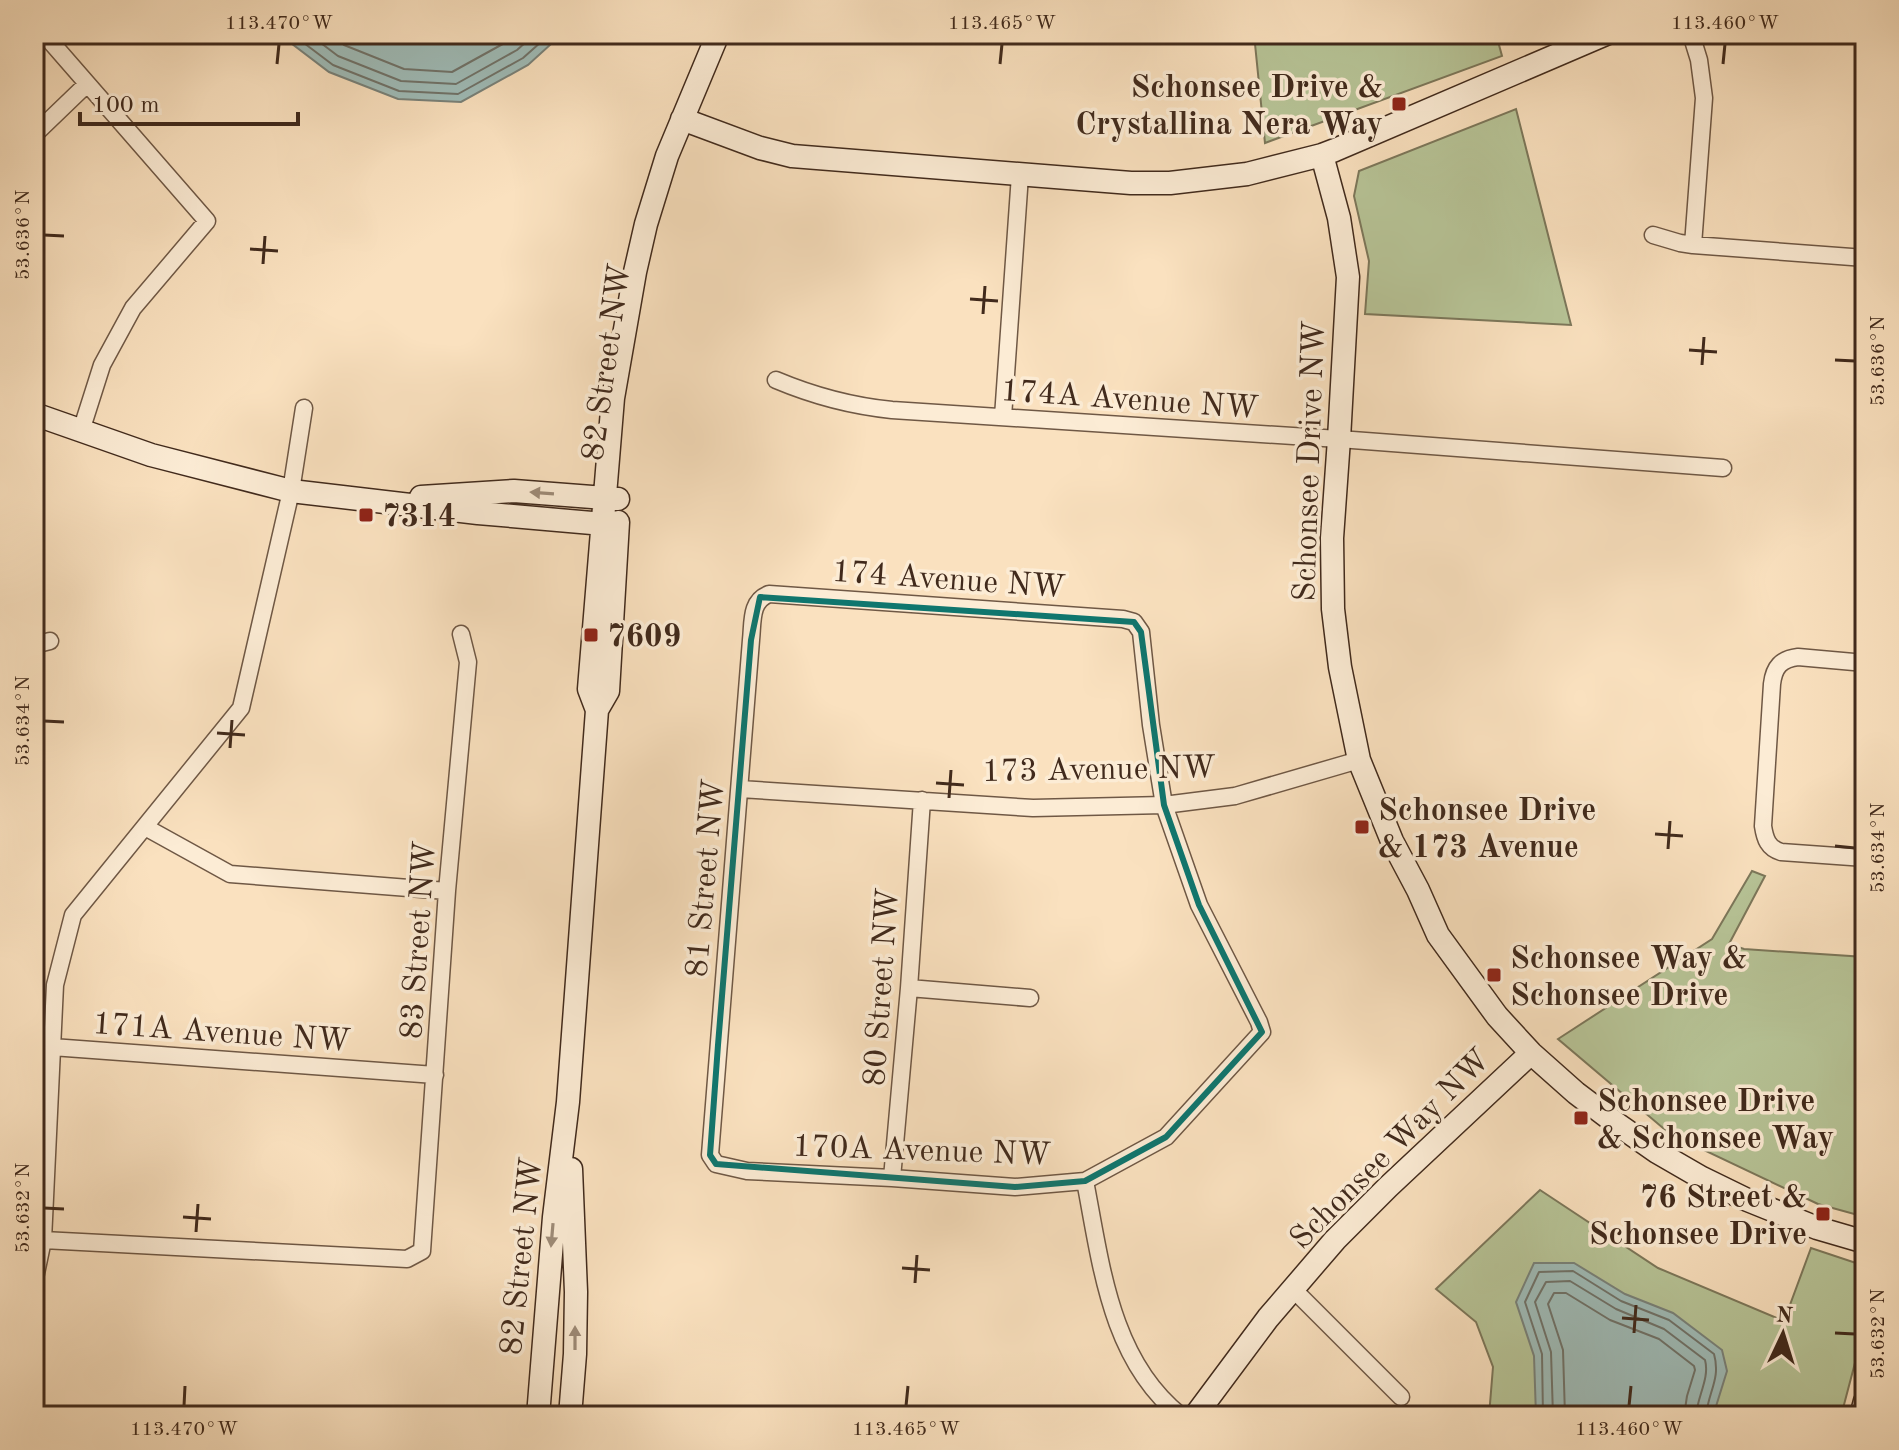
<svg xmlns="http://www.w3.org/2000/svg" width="1899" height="1450" viewBox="0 0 1899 1450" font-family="'Old Standard TT',serif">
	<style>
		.green { fill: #b7c497; stroke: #7c775a; stroke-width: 2 }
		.water { fill: #9fbcb8; stroke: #79827a; stroke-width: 2 }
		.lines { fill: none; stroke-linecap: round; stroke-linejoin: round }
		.shore { stroke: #70736a; stroke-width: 2 }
		.street-casing { stroke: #6f5845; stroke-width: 19 }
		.secondary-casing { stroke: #412a1c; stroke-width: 25 }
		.street { stroke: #fcecd5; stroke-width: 16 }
		.secondary { stroke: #fcecd5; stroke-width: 22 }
		.oneway { fill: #9e8b78 }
		.marked { fill: none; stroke: #0f766e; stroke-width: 6; stroke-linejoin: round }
		.ticks { fill: none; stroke: #412a1c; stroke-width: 3 }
		.poi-dot { fill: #8f2418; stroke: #fcecd5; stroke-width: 3 }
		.labels { text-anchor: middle; stroke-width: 7; stroke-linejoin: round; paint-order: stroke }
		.poi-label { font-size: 32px; font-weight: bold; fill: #412a1c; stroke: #fcecd5; text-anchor: start }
		.street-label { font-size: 32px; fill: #412a1c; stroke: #fcecd5 }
		.neatline { fill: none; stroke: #412a1c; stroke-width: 3 }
		.ticks-label { font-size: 20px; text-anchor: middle; fill: #412a1c }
	</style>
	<rect width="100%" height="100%" fill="#fae1bf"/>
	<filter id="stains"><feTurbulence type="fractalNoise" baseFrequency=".0025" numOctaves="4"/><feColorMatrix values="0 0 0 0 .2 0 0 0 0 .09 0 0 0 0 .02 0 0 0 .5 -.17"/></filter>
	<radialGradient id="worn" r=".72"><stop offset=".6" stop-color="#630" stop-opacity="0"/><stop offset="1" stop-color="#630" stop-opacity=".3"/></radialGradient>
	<path class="green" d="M1254 34H1496L1502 56 1265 143Z
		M1516 109 1571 325 1365 314 1369 261 1354 196 1359 171Z
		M1752 871 1765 876 1729 944 1744 949 1865 957V1217L1818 1204 1670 1134 1558 1039 1712 939Z
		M1540 1190 1658 1268 1784 1321 1811 1248 1865 1266V1325L1841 1416H1489L1493 1367 1476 1322 1436 1289Z"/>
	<path class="water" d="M279 34H562L528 65 461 102 398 99 329 72Z
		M1534 1263H1574L1625 1294 1673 1313 1722 1350 1727 1371 1713 1416H1536L1534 1356 1516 1302Z"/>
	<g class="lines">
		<path class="shore" d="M292 34 333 65 399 91 458 94 523 58 550 34
			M309 34 338 56 401 81 456 84 517 50 535 34
			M329 34 344 45 404 69 452 72 510 40 517 34
			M1543 1416 1542 1354 1525 1302 1539 1272 1573 1271 1621 1301 1669 1320 1714 1354C1721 1379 1708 1392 1706 1416
			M1553 1416 1551 1352 1535 1302 1546 1282 1570 1281 1616 1309 1664 1329 1705 1360C1710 1378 1697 1397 1696 1416
			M1565 1416 1563 1350 1548 1304 1554 1293H1566L1610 1320 1659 1339 1694 1366 1695 1370 1687 1396 1684 1416"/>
		<g class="street-casing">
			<path id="street" d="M44 34 207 221 133 308 102 365 81 431
				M1691 34 1699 60 1704 98 1693 245
				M34 135 87 84
				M1653 235 1680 243 1693 245 1865 258
				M776 380C814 396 852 406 892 410L1339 439 1723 468
				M1003 417 1020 175
				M769 594 1123 619 1134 622 1141 632 1151 725 1164 805 1199 905 1259 1022 1262 1032 1166 1137 1085 1181 1015 1187 892 1178 747 1171 716 1164 710 1155 751 640C753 622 750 601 769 594Z
				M34 645 50 641
				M1865 663 1798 657C1781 659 1774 667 1772 684L1763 826C1765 839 1768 848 1781 852L1865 858
				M740 789 1033 808 1164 805 1235 796 1359 760
				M145 827 230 874 447 891
				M909 988 1030 998
				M52 1047 435 1075
				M892 1178 909 988 922 800
				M1085 1181C1101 1263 1110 1360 1181 1416
				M43 1240 407 1259 422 1251 447 891 468 662 461 634
				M34 1283 43 1240 55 985 73 915 241 708 291 491 304 408
				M1294 1290 1401 1397"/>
		</g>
		<g class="secondary-casing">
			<path id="secondary" d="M682 119 760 148 792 156 1131 183H1170L1247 174 1322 155 1335 150 1606 34
				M1322 155 1339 218 1348 277 1339 439 1332 538 1333 609 1340 667 1359 760 1392 841 1418 890 1438 935 1497 1016 1531 1053 1576 1093 1617 1124 1657 1152 1702 1178 1745 1199 1817 1228 1865 1242
				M34 414 151 455 291 491 478 513 615 525
				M421 497 514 491 618 499
				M597 710 608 691 618 522
				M538 1416 554 1217 568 1102 597 710 589 689 613 398 635 272 646 224 667 156 718 34
				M570 1416 575 1354 576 1292 571 1169
				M1195 1416 1268 1318 1335 1240 1388 1187 1531 1053
				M1861 1416 1865 1401"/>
		</g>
		<use href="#street" class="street"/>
		<use href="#secondary" class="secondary"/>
	</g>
	<defs><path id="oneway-solid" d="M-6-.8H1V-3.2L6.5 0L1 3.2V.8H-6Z" transform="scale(2)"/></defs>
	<g class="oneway">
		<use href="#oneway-solid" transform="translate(542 493) rotate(-176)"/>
		<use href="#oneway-solid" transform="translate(552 1235) rotate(95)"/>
		<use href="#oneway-solid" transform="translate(575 1338) rotate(-90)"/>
	</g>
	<path class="marked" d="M760 597 1134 622 1141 632 1164 805 1199 905 1262 1032 1166 1137 1085 1181 1015 1187 716 1164 710 1155 718 1045 751 640Z"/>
	<path class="ticks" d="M277 64 279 44M1000 64 1002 44M1723 64 1725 44M44 235 64 236M250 249 278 251M263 264 265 236M970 299 998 301M983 314 985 286M1689 350 1717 352M1835 360 1855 361M1702 365 1704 337M44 721 64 722M217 733 245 735M230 748 232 720M936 783 964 785M949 798 951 770M1655 834 1683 836M1835 846 1855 848M1668 849 1670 821M44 1208 64 1209M183 1217 211 1219M196 1232 198 1204M902 1268 930 1270M915 1283 917 1255M1622 1318 1649 1320M1634 1333 1636 1305M1835 1333 1855 1334M184 1406 185 1386M906 1406 908 1386M1629 1406 1631 1386"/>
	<g class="poi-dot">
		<rect x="1391" y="96" width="16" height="16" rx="4"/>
		<rect x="358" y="507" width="16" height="16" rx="4"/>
		<rect x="583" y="627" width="16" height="16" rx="4"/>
		<rect x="1354" y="819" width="16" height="16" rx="4"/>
		<rect x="1486" y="967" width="16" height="16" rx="4"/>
		<rect x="1573" y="1110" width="16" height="16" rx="4"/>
		<rect x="1815" y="1206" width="16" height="16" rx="4"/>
	</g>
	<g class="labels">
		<g class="poi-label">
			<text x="1383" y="97" text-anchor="end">Schonsee Drive &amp;<tspan x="1383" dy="37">Crystallina Nera Way</tspan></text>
			<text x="382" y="526">7314</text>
			<text x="607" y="646">7609</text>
			<text x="1378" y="820">Schonsee Drive<tspan x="1378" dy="37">&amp; 173 Avenue</tspan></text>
			<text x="1510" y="968">Schonsee Way &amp;<tspan x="1510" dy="37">Schonsee Drive</tspan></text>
			<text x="1597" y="1111">Schonsee Drive<tspan x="1597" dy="37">&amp; Schonsee Way</tspan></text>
			<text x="1807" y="1207" text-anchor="end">76 Street &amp;<tspan x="1807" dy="37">Schonsee Drive</tspan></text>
		</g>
		<g class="street-label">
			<text transform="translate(605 362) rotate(-82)" y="11">82 Street NW</text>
			<text transform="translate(1130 398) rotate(4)" y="11">174A Avenue NW</text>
			<text transform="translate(1308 461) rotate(-88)" y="11">Schonsee Drive NW</text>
			<text transform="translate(949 578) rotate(4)" y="11">174 Avenue NW</text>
			<text transform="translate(1099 768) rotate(-1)" y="11">173 Avenue NW</text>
			<text transform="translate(704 878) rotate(-85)" y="11">81 Street NW</text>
			<text transform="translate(417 940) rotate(-86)" y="11">83 Street NW</text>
			<text transform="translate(880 987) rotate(-86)" y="11">80 Street NW</text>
			<text transform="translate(222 1031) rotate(4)" y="11">171A Avenue NW</text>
			<text transform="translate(1389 1148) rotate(-45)" y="11">Schonsee Way NW</text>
			<text transform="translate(922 1149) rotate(2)" y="11">170A Avenue NW</text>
			<text transform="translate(520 1256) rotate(-84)" y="11">82 Street NW</text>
		</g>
	</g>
	<rect width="1899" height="1450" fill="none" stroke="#fae1bf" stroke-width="88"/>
	<g transform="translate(1783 1334) rotate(4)" stroke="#fcecd5" stroke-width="6" paint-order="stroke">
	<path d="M0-6L14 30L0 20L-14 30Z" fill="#412a1c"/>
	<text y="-12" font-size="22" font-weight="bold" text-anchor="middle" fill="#412a1c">N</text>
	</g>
	<path d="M80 112v12h218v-12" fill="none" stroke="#412a1c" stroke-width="4"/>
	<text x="92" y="112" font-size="24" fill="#412a1c" stroke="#fcecd5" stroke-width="6" paint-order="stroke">100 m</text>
	<rect x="44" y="44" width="1811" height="1362" class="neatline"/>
	<g class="ticks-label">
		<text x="279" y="29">113.470°W</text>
		<text x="1002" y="29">113.465°W</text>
		<text x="1725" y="29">113.460°W</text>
		<text transform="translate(22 235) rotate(-90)" y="7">53.636°N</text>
		<text transform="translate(1877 361) rotate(-90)" y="7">53.636°N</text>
		<text transform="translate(22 721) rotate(-90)" y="7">53.634°N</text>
		<text transform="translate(1877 848) rotate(-90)" y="7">53.634°N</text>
		<text transform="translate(22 1208) rotate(-90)" y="7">53.632°N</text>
		<text transform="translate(1877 1334) rotate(-90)" y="7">53.632°N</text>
		<text x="184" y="1435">113.470°W</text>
		<text x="906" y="1435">113.465°W</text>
		<text x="1629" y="1435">113.460°W</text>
	</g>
	<rect width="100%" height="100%" filter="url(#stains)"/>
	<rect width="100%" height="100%" fill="url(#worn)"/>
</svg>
